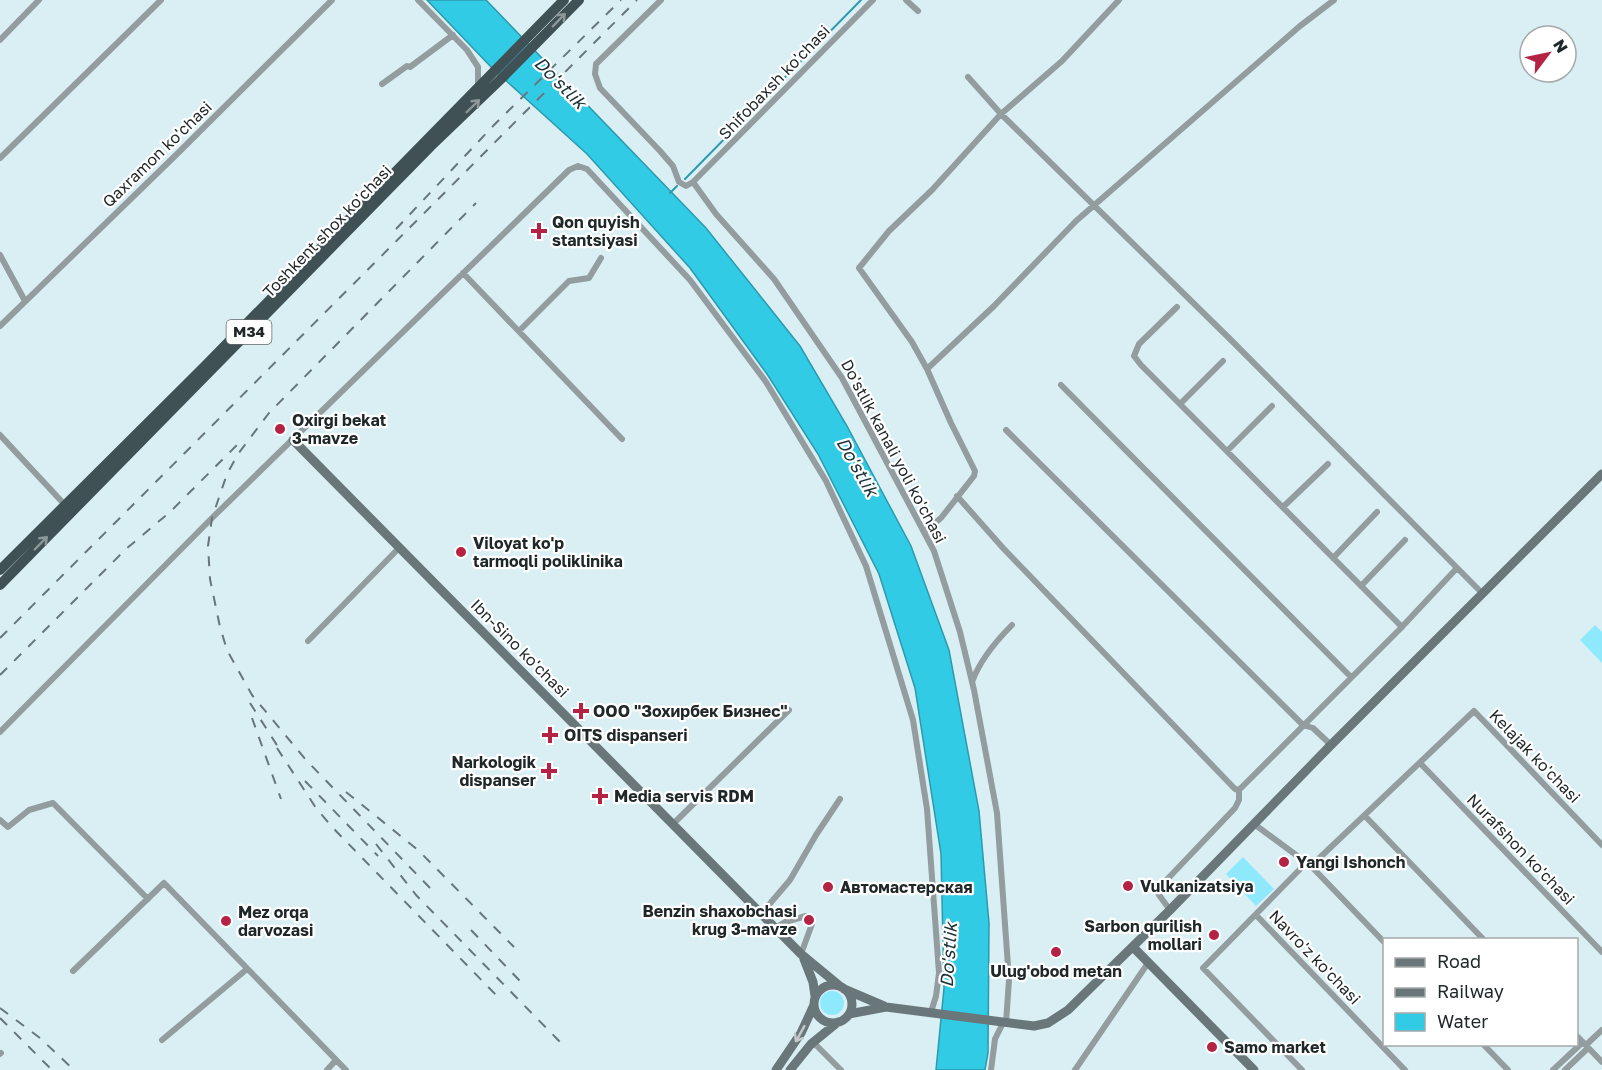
<svg xmlns="http://www.w3.org/2000/svg" width="1602" height="1070" viewBox="0 0 1602 1070" font-family="'Golos Text',sans-serif">
	<style>
		.green { fill: #8ee9fd }
		.water { fill: #32cbe6; stroke: #2c9aad; stroke-width: 1.5 }
		.lines { fill: none; stroke-linecap: round; stroke-linejoin: round }
		.stream { stroke: #2c9aad; stroke-width: 2 }
		.minor { stroke: #939c9e; stroke-width: 6 }
		.secondary { stroke: #6a777a; stroke-width: 9 }
		.trunk { stroke: #405155; stroke-width: 10 }
		.rail { stroke: #687579; stroke-width: 2; stroke-dasharray: 10 10; stroke-linecap: butt }
		.oneway { stroke: #8c9799 }
		.oneway2 { stroke: #c3c9ca }
		.poi-dot { fill: #b42244; stroke: #fff; stroke-width: 2 }
		.labels { text-anchor: middle; stroke-width: 4.5; stroke-linejoin: round; paint-order: stroke }
		.shield { fill: #fff; stroke: #626869; stroke-width: 1.5 }
		.shield-label { font-size: 15px; font-weight: bold; fill: #1f2729 }
		.street-label { font-size: 16px; fill: #1f2729; stroke: #fff }
		.poi-label { font-size: 16px; font-weight: bold; fill: #1f2729; stroke: #fff; text-anchor: start }
		.water-label { font-size: 18px; font-style: italic; fill: #1b3238; stroke: #fff }
	</style>
	<rect width="100%" height="100%" fill="#d9eff4"/>
	<path class="green" d="M1595 625 1602 632V663L1580 640Z
		M1243 857 1274 889 1256 906 1226 874Z
		M820 1003a12 12 0 1 1 24 0a12 12 0 1 1-24 0Z"/>
	<path class="water" d="M427 0H486L706 228 800 346 847 426 911 546 949 650 979 811 989 923 988 1053 985 1070H936L944 988 941 854 915 688 879 574 818 454 767 374 690 268 587 154 491 67Z"/>
	<g class="lines">
		<path class="stream" d="M685 179 861 0
			M670 193 677 186"/>
		<path class="minor" d="M418 0 467 50 478 67V86
			M661 0 596 64 595 74 600 88 660 151 673 166 679 182 686 186 693 182 873 0
			M906 0 918 11
			M0 40 39 0
			M968 77 1001 114 1062 61 1119 0
			M382 84 407 66 410 67 453 35
			M0 158 161 0
			M693 182 716 214 774 279 842 378 934 551 960 632 974 690 997 813 1009 980 1006 1023
			M0 255 25 301
			M463 273 622 439
			M1177 307 1139 344 1134 356 1141 365 1402 627
			M0 326 176 155 332 0
			M519 331 569 281 589 278 601 258
			M927 369 994 306 1076 221 1300 26 1334 0
			M1061 385 1351 677
			M1180 404 1223 361
			M1006 430 1303 725 1313 728 1331 745
			M0 435 65 505
			M1227 451 1272 406
			M957 496 1003 548 1235 789 1239 790
			M1283 507 1328 464
			M924 532 941 518 974 476 975 471 951 423 927 369 912 342 859 268 889 231 932 190 1001 114 1232 341 1482 593
			M1333 558 1377 512
			M1361 586 1405 540
			M308 641 399 548
			M972 682C980 660 996 641 1012 625
			M0 732 212 518 569 170 578 166 587 169 690 280 766 382 826 481 866 566 913 720 927 809 939 973 936 996 931 1012
			M1420 763 1602 952
			M1365 816 1484 940
			M0 820 8 827 29 810 53 803 148 899
			M673 824 789 710
			M1254 824 1311 866 1384 942
			M1311 866 1474 711 1602 845
			M1170 910 1159 895 1157 890 1235 808 1239 800V790L1399 630 1457 568
			M761 914 790 880 816 835 840 799
			M1256 915 1405 1070
			M775 928 785 922 806 916
			M801 954 812 924
			M73 971 164 883 346 1070
			M1576 1035 1602 1062
			M162 1040 247 969
			M811 1044 817 1046 841 1070
			M1483 1044 1508 1070
			M1586 1045 1602 1030
			M0 1054 1 1053
			M327 1070 336 1060
			M991 1070 995 1039 1003 1023
			M1075 1070 1148 963
			M1302 1070 1203 968 1306 863
			M1553 1070 1583 1042
			M1565 1070 1588 1048"/>
		<path class="secondary" d="M293 440 801 954 841 987
			M1133 947 1254 1070
			M804 959 813 982 815 996
			M814 1004a19 19 0 1 1 38 0a19 19 0 1 1-38 0Z
			M844 989 884 1006
			M849 1014 886 1007 1034 1026 1048 1023 1068 1010 1170 910 1331 745 1602 474
			M776 1070 801 1033 814 1005
			M790 1070 811 1044 838 1022"/>
		<path class="trunk" d="M0 570 204 367 564 0
			M0 585 431 146 500 80 579 0"/>
		<path class="rail" d="M396 229 495 124 621 0
			M0 638 637 0
			M0 675 126 549 170 512 241 441
			M250 703 282 753
			M252 718 281 799
			M277 748 316 808 333 828 498 997
			M305 781 378 856
			M346 792 418 850 514 947
			M376 844 416 895 562 1044
			M430 888 306 760 252 695 227 650 220 627 210 579 208 546 212 518 227 474 238 454 269 413 476 203
			M471 930 520 981
			M0 1008 40 1038 74 1070
			M0 1018 52 1070"/>
	</g>
	<defs><path id="oneway-shaft" d="M-6 0H5M1.5-3L5.5 0L1.5 3" fill="none" stroke-width="1.6" stroke-linecap="round" stroke-linejoin="round" transform="scale(1.5)"/></defs>
	<g class="oneway">
		<use href="#oneway-shaft" transform="translate(559 20) rotate(-46)"/>
		<use href="#oneway-shaft" transform="translate(473 106) rotate(-44)"/>
		<use href="#oneway-shaft" transform="translate(41 543) rotate(-46)"/>
	</g>
	<use class="oneway2" href="#oneway-shaft" transform="translate(800 1034) rotate(119)"/>
	<g class="poi-dot">
		<path d="M536 222h6v6h6v6h-6v6h-6v-6h-6v-6h6z"/>
		<circle cx="280" cy="429" r="6"/>
		<circle cx="461" cy="552" r="6"/>
		<path d="M578 702h6v6h6v6h-6v6h-6v-6h-6v-6h6z"/>
		<path d="M547 726h6v6h6v6h-6v6h-6v-6h-6v-6h6z"/>
		<path d="M546 762h6v6h6v6h-6v6h-6v-6h-6v-6h6z"/>
		<path d="M597 787h6v6h6v6h-6v6h-6v-6h-6v-6h6z"/>
		<circle cx="1284" cy="862" r="6"/>
		<circle cx="1128" cy="886" r="6"/>
		<circle cx="828" cy="887" r="6"/>
		<circle cx="809" cy="920" r="6"/>
		<circle cx="226" cy="921" r="6"/>
		<circle cx="1214" cy="935" r="6"/>
		<circle cx="1056" cy="952" r="6"/>
		<circle cx="1212" cy="1047" r="6"/>
	</g>
	<g class="labels">
		<rect class="shield" x="226.5" y="320" width="45" height="24" rx="4.5"/>
		<g class="shield-label">
			<text x="249" y="337">M34</text>
		</g>
		<g class="street-label">
			<text transform="translate(774 82) rotate(-46)" y="6">Shifobaxsh ko'chasi</text>
			<text transform="translate(157 154) rotate(-44)" y="6">Qaxramon ko'chasi</text>
			<text transform="translate(327 231) rotate(-46)" y="6">Toshkent shox ko'chasi</text>
			<text transform="translate(894 451) rotate(62)" y="6">Do'stlik kanali yoli ko'chasi</text>
			<text transform="translate(520 648) rotate(45)" y="6">Ibn-Sino ko'chasi</text>
			<text transform="translate(1535 756) rotate(46)" y="6">Kelajak ko'chasi</text>
			<text transform="translate(1521 849) rotate(46)" y="6">Nurafshon ko'chasi</text>
			<text transform="translate(1315 957) rotate(46)" y="6">Navro'z ko'chasi</text>
		</g>
		<g class="poi-label">
			<text x="552" y="228">Qon quyish<tspan x="552" dy="18">stantsiyasi</tspan></text>
			<text x="292" y="426">Oxirgi bekat<tspan x="292" dy="18">3-mavze</tspan></text>
			<text x="473" y="549">Viloyat ko'p<tspan x="473" dy="18">tarmoqli poliklinika</tspan></text>
			<text x="593" y="717">ООО "Зохирбек Бизнес"</text>
			<text x="564" y="741">OITS dispanseri</text>
			<text x="536" y="768" text-anchor="end">Narkologik<tspan x="536" dy="18">dispanser</tspan></text>
			<text x="614" y="802">Media servis RDM</text>
			<text x="1296" y="868">Yangi Ishonch</text>
			<text x="1140" y="892">Vulkanizatsiya</text>
			<text x="840" y="893">Автомастерская</text>
			<text x="797" y="917" text-anchor="end">Benzin shaxobchasi<tspan x="797" dy="18">krug 3-mavze</tspan></text>
			<text x="238" y="918">Mez orqa<tspan x="238" dy="18">darvozasi</tspan></text>
			<text x="1202" y="932" text-anchor="end">Sarbon qurilish<tspan x="1202" dy="18">mollari</tspan></text>
			<text x="1056" y="977" text-anchor="middle">Ulug'obod metan</text>
			<text x="1224" y="1053">Samo market</text>
		</g>
		<g class="water-label">
			<text transform="translate(560 83) rotate(45)" y="6">Do'stlik</text>
			<text transform="translate(857 467) rotate(60)" y="6">Do'stlik</text>
			<text transform="translate(949 955) rotate(-86)" y="6">Do'stlik</text>
		</g>
	</g>
	<rect x="1383" y="938" width="195" height="108" fill="#ffffff" stroke="#a5a9a9" stroke-width="1.5"/>
	<rect x="1395" y="958" width="30" height="9" fill="#6a777a" stroke="#a5a9a9" stroke-width="1.5"/>
	<text x="1437" y="968" font-size="18" fill="#1f2729">Road</text>
	<rect x="1395" y="988" width="30" height="9" fill="#687579" stroke="#a5a9a9" stroke-width="1.5"/>
	<text x="1437" y="998" font-size="18" fill="#1f2729">Railway</text>
	<rect x="1395" y="1013" width="30" height="18" fill="#32cbe6" stroke="#a5a9a9" stroke-width="1.5"/>
	<text x="1437" y="1028" font-size="18" fill="#1f2729">Water</text>
	<g transform="translate(1548 54) rotate(58)"><circle r="28" fill="#ffffff" stroke="#a5a9a9" stroke-width="1.5"/>
	<path d="M0-4.5L10 22L0 15L-10 22Z" fill="#b42244"/>
	<text y="-9" font-size="16" font-weight="bold" text-anchor="middle" fill="#1f2729">N</text>
	</g>
</svg>
